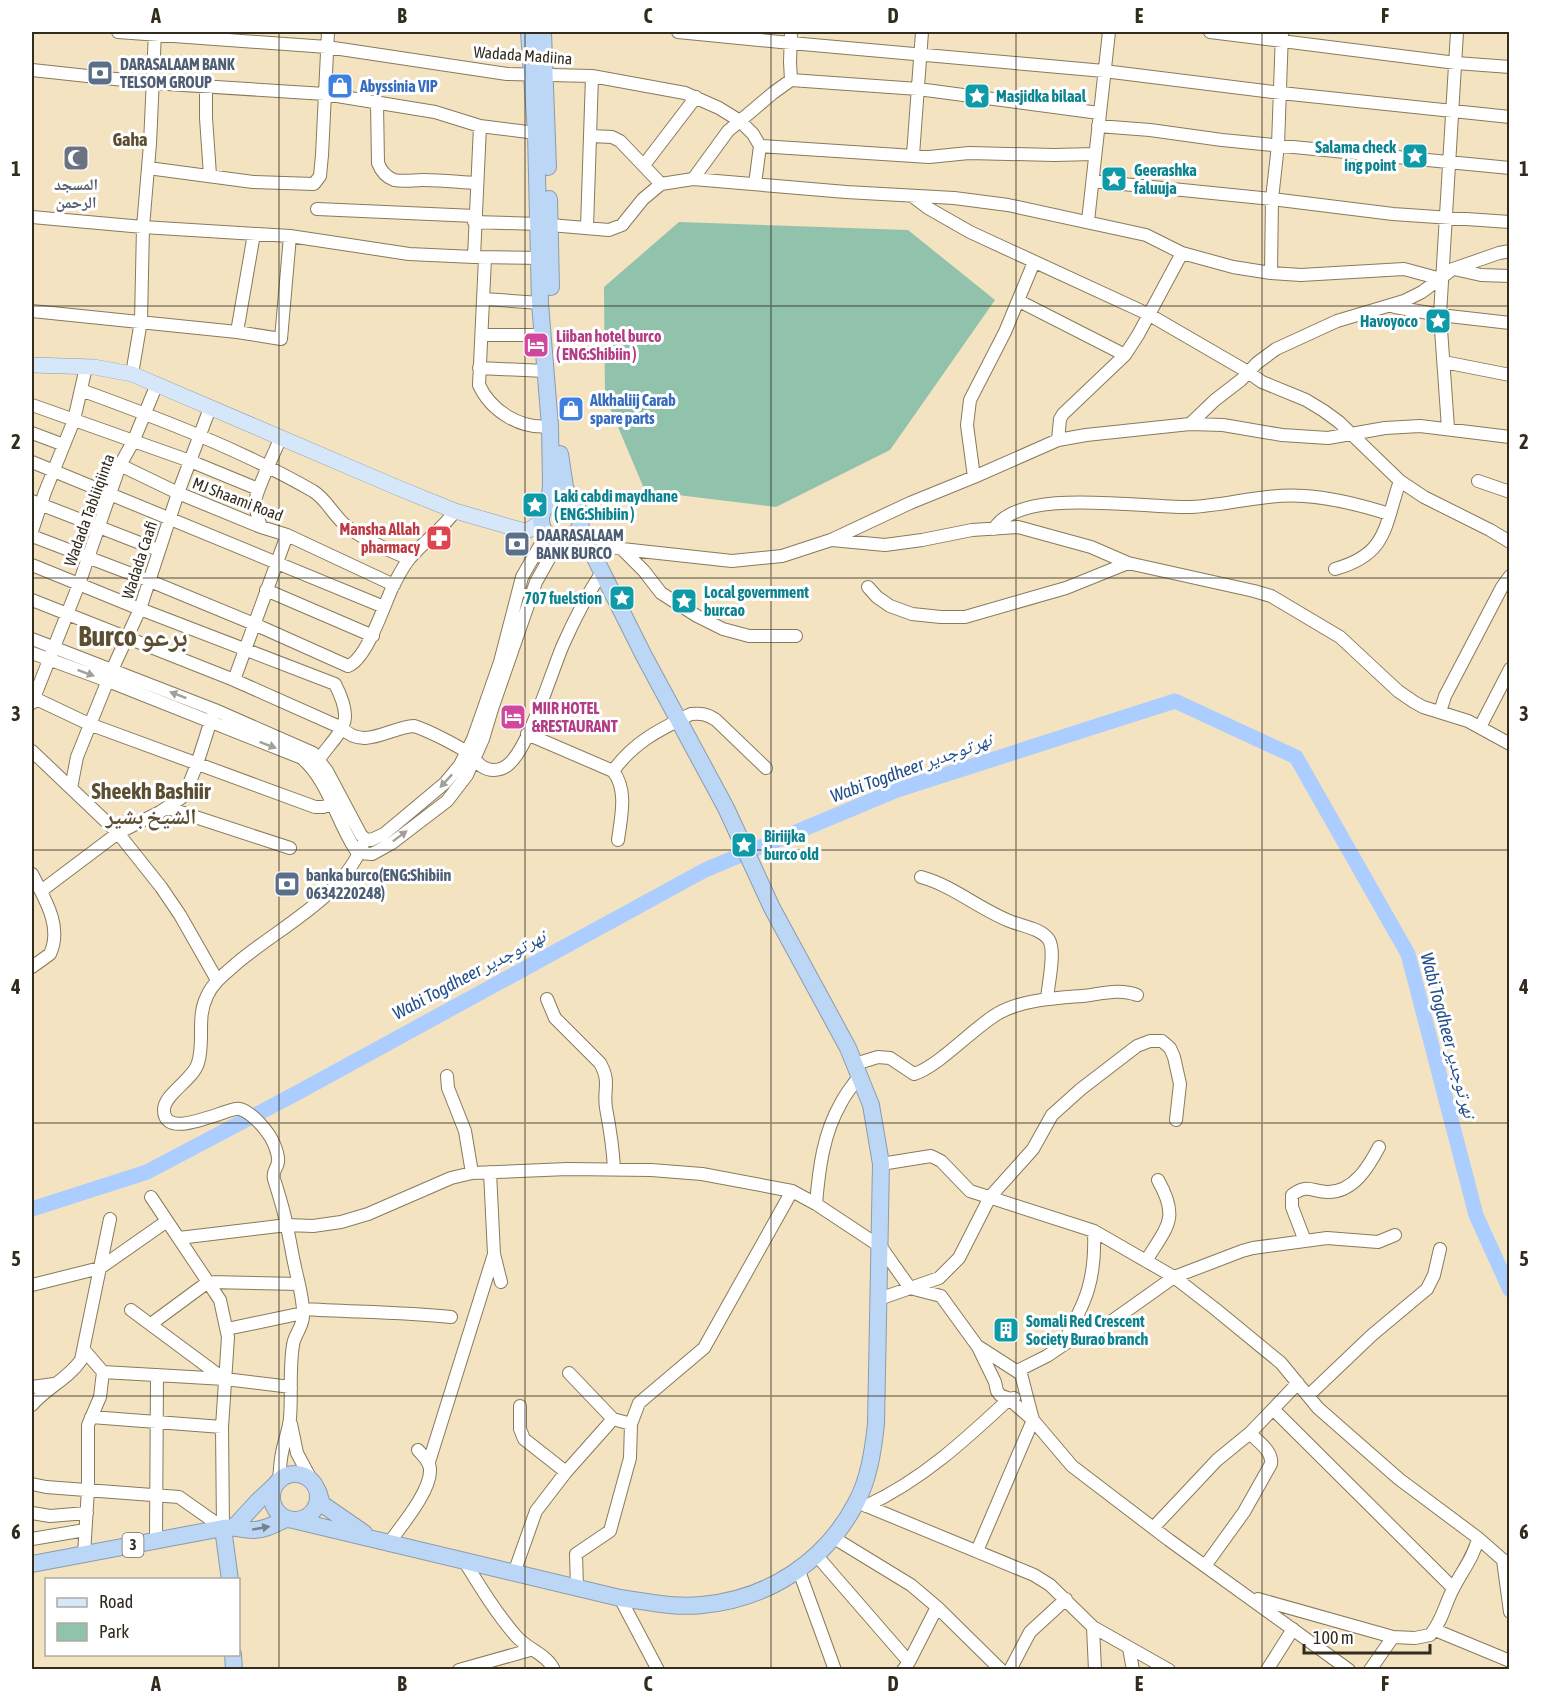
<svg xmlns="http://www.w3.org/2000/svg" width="1541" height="1701" viewBox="0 0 1541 1701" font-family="'Asap Condensed','Noto Naskh Arabic',sans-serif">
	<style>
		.green { fill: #90c2ac }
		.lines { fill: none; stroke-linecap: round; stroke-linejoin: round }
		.river { stroke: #abcdff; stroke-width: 15 }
		.minor-casing { stroke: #887a5b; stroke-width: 14 }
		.major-casing { stroke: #8c9bab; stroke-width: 16 }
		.highway-casing { stroke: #8c9bab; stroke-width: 18 }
		.minor { stroke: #fff; stroke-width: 12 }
		.major { stroke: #d7e7fa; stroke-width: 15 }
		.highway { stroke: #bcd7f6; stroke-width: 16 }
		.oneway { fill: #a3a09a }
		.oneway2 { fill: #77828a }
		.grid { fill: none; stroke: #322c1f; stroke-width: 1.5; stroke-opacity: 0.55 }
		.labels { text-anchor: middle; stroke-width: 6; stroke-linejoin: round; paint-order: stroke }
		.shield { fill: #fff; stroke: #706b62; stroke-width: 1.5 }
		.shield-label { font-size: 15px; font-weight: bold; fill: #322c1f }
		.street-label { font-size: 16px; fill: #322c1f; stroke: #fff }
		.service-label { font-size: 16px; font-weight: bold; fill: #4e5e75; stroke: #fff; text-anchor: start }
		.shop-label { font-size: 16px; font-weight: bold; fill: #366cbe; stroke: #fff; text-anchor: start }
		.culture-label { font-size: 16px; font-weight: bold; fill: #0d838f; stroke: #fff; text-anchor: start }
		.worship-label { font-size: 16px; font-weight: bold; fill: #5b616d; stroke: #fff }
		.hotel-label { font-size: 16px; font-weight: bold; fill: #b23c85; stroke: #fff; text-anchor: start }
		.health-label { font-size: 16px; font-weight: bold; fill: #be3a42; stroke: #fff; text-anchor: end }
		.neighbourhood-label { font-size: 18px; font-weight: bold; fill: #5b4e31; stroke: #fff }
		.water-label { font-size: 18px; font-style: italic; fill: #234e89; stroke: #fff }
		.district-label { font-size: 22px; font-weight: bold; fill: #5b4e31; stroke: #fff }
		.town-label { font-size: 28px; font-weight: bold; fill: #5b4e31; stroke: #fff }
		.neatline { fill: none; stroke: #322c1f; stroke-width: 2 }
		.grid-label { font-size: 20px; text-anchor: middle; font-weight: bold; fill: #322c1f }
	</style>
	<rect width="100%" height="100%" fill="#f3e3c1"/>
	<path class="green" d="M679 222 908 230 995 300 890 450 776 507 645 491 605 396 604 287Z"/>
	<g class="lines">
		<path class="river" d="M32 1209 147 1172 295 1094 705 870 897 790 1175 701 1296 757 1408 954 1476 1215 1510 1290"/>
		<g class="minor-casing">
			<path id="minor" d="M118 32 327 47 507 74 592 76 685 93 719 108 740 121 753 134 760 146 755 184
				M678 32 791 43 1104 71 1281 93 1510 117
				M791 32 790 62 791 80
				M1210 32 1456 63 1510 67
				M32 70 152 83 325 94 435 112 480 126 536 133
				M206 86V118L210 175
				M377 103 378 163C381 171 386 177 394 180 403 182 414 180 423 180 441 180 458 182 476 183
				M1098 126 1150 130 1222 140 1510 168
				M591 136 612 137 620 141 661 184
				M760 146 929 157 969 153 1054 155 1095 154
				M913 155 922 32
				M644 165 696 97
				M148 168 253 182 314 184 320 176 322 155 328 32
				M693 179 728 131 773 93 791 80 918 89 1099 113
				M1093 181 1272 199 1393 214 1510 222
				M912 196 928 208 970 232 1148 314 1248 372 1262 382 1306 400 1324 411 1339 422 1400 481 1424 497 1490 530 1510 542
				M317 209 475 216
				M32 217 143 227 290 236 409 254 474 257 546 258
				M1088 221 1109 32
				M474 222 538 224 609 230 622 225 643 199 661 184 693 179 846 192 954 198 1008 205 1146 235 1182 253 1233 267 1271 273 1301 275 1404 269 1441 279
				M587 227 592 76
				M474 257 480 126
				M485 258 479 385C491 411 521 430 550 426
				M1454 269 1481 275 1510 276
				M1271 273 1272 199 1278 145 1282 32
				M484 299 540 303
				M1019 301 1125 355
				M1395 307 1440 315 1510 323
				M32 311 237 332 281 339 290 236
				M237 332 254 234
				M483 335H542
				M1444 362 1510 375
				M479 368 545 371
				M132 374 141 321 143 227 150 144 155 32
				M81 390C160 419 240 449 313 491 326 499 332 513 344 524 363 540 387 549 409 559
				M32 405 190 461 258 489
				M1190 424 1215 400 1241 380 1257 363 1276 349 1337 321 1404 301 1422 292 1453 269 1499 253 1510 251
				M1448 428 1440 315 1457 32
				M32 433 64 445
				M1058 440 1060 419 1063 414 1125 355 1138 335 1182 253
				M32 462 384 607
				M120 465 178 493 261 527 287 535 394 585
				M974 477 967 425 970 400 1005 332 1034 262
				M1478 481 1510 492
				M32 501 158 550
				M261 527C259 520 256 512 255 504 254 495 276 449 281 437
				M994 529C1020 485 1146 509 1191 507 1229 505 1266 493 1304 496 1334 498 1361 505 1389 514
				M32 531 45 492 74 420 86 367
				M32 536 150 581 254 624 348 666C367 659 384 605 393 586 398 577 403 566 410 558 424 541 443 529 455 511
				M832 540 885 545 922 540 972 530 1018 527 1091 547 1128 563 1254 591 1271 596 1340 637 1398 691 1414 702 1423 707 1468 721 1510 744
				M587 542 622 549 732 561 782 556 831 540 910 503 974 477 1058 440 1086 435 1190 424 1223 425 1282 435 1328 438 1385 428 1420 426 1510 437
				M622 549 644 571 661 593 697 616 723 629 749 636H796
				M32 565 140 609 335 684C355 723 343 727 319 759
				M1335 569C1388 554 1384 527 1400 481
				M868 587 877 597 890 606 912 614 941 617H965L1066 588 1128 563
				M266 590 373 636
				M32 600 234 680 342 728C364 751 390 727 414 726 427 730 457 745 468 753 476 760 481 770 494 770 500 770 506 767 510 763 530 744 551 673 563 645 574 620 587 595 602 572
				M32 639 215 710 313 753 327 771 361 835 365 839 371 840 384 834 445 783 460 765 473 739 500 662 522 577 546 535
				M32 653 108 681 302 758C329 782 336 820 355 849L360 853 372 854 392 843 447 801 467 775 483 739 492 709 536 582 559 541
				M234 680 287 535
				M32 697 89 724 315 807H323L339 802
				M32 703 79 584 120 465 133 442 157 384
				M1440 712 1445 696 1502 587 1510 576
				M1480 727 1510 669
				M527 734 613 771C628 790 621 817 618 840
				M32 751 118 833 161 887 180 915 217 980
				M613 771C634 742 659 730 691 714 701 713 707 714 716 720L766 768
				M71 788 77 757 112 670 140 609 178 493 210 408
				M168 808 290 848
				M32 874C44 898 63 926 50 954L32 967
				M921 877C954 886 980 910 1012 922 1023 926 1042 929 1049 940 1056 952 1048 984 1047 999
				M41 891 118 833 160 812 181 798 186 792 197 764 212 717
				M547 999 555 1018 600 1063C611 1083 603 1088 606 1108 610 1129 613 1147 614 1169
				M855 1064 878 1057 890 1058 914 1074C939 1066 972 1029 997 1014 1020 1000 1056 998 1082 996 1101 994 1119 988 1137 995
				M447 1076 448 1088 465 1131 472 1173
				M881 1164 931 1156 941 1161 970 1191 1094 1231 1174 1277 1214 1308 1281 1363 1318 1408 1399 1479 1478 1538 1503 1560 1510 1562
				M490 1172 494 1254 501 1282
				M151 1197 220 1300 228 1337 222 1427 223 1528
				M816 1204C819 1169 823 1134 841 1103 846 1093 854 1084 860 1075
				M179 1238 287 1225 313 1226 341 1222 368 1214 451 1178 472 1173 568 1169 651 1170 702 1174 792 1191 816 1204 881 1247 910 1288 941 1296 978 1347 995 1382 997 1391 1000 1395 1009 1399 1033 1420 1072 1466 1169 1540 1349 1670
				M1305 1241 1292 1207V1195C1308 1183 1312 1192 1328 1192 1354 1192 1369 1166 1379 1147
				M1146 1261C1167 1226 1180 1219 1158 1180
				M32 1285 100 1268 167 1221
				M879 1299 939 1278 959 1258 990 1197 1033 1149 1052 1115 1081 1089 1137 1046 1150 1041H1162L1170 1048 1174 1057 1180 1084 1176 1120
				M303 1309C353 1312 402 1312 451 1317
				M131 1310 224 1379
				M151 1324 208 1282 299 1284
				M227 1329 303 1313
				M1063 1343C1086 1302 1096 1280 1094 1231
				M84 1350 103 1372 100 1397 88 1425V1489L84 1555
				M1017 1371 1047 1356 1075 1337 1095 1331 1112 1321 1174 1277 1242 1251 1253 1248 1327 1238 1378 1242 1395 1235
				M103 1372 225 1379 291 1387
				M569 1373 613 1419
				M32 1387 54 1384
				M1308 1396 1372 1335 1427 1289 1434 1275 1440 1249
				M32 1405C46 1388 68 1379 81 1360L110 1219
				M520 1406V1429L524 1439 566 1472
				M1273 1409 1453 1588
				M91 1417 222 1427
				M291 1424 297 1453 313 1483
				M429 1462 494 1254
				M279 1480C280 1471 280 1462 282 1453 284 1441 289 1430 290 1418 292 1394 289 1369 293 1345 294 1335 303 1327 303 1316 304 1300 298 1282 295 1267 292 1254 290 1240 287 1227 284 1210 279 1195 274 1179 272 1171 277 1169 278 1162 279 1156 276 1149 274 1144 269 1132 253 1113 240 1109 229 1106 164 1143 164 1110 164 1094 193 1080 198 1063 205 1041 196 1018 207 996 213 982 226 973 237 963 282 925 344 898 365 839
				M32 1484 46 1487 179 1497 223 1528
				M857 1502 1034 1575 1050 1585 1093 1627 1169 1670
				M866 1506C922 1480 965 1440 1009 1399L1014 1398
				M32 1513 50 1516 87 1513
				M1153 1528 1217 1460 1250 1433 1298 1383
				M834 1538 911 1585 937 1607 909 1662 903 1670
				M32 1539 85 1530
				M156 1540 157 1375
				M389 1543C401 1526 431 1491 430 1470 430 1461 423 1456 418 1450
				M977 1551 1033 1420 1021 1374 979 1347
				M817 1556 909 1662
				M463 1559C479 1585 496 1613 516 1636 528 1650 547 1654 554 1670
				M1503 1560 1510 1612
				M1205 1566 1244 1512 1271 1464C1273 1451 1258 1442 1250 1433
				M799 1571 835 1670
				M514 1573 536 1511 566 1472 613 1419 631 1424
				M577 1587 576 1554 610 1531 630 1458 631 1424 639 1403 704 1348 792 1191
				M620 1598 658 1670
				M1258 1599 1393 1637 1415 1638 1430 1635C1442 1622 1445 1604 1453 1589 1462 1571 1474 1557 1478 1538
				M937 1607 1001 1670
				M1093 1627 1095 1670
				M1435 1630 1510 1661
				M1129 1648 1133 1670
				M459 1670 530 1650
				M1010 1670 1030 1632 1066 1599
				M1267 1670 1293 1629
				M1370 1670 1393 1637"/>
		</g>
		<g class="major-casing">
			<path id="major" d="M32 365 94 367 132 374 396 487 455 511 521 530H529L540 522"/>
		</g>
		<g class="highway-casing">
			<path id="highway" d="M529 32 536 133 540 303 550 426 551 485 549 504
				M543 32 548 167
				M549 199 551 287
				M560 454 565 487 571 503
				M541 520a20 20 0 1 1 40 0a20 20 0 1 1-40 0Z
				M272 1497a23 23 0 1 1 46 0a23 23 0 1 1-46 0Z
				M318 1491 322 1504 364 1533
				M293 1520 620 1598C648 1602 675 1608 702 1605 768 1599 825 1562 856 1503 869 1479 873 1451 876 1424L881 1164 871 1105 848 1048 772 908 726 808 644 656 587 542 578 532
				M235 1526 258 1501 274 1486
				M223 1528 230 1580
				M32 1564 223 1528C234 1526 242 1530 253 1530 265 1530 275 1524 286 1519
				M233 1654 234 1670"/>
		</g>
		<use href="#minor" class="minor"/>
		<use href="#major" class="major"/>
		<use href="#highway" class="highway"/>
	</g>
	<defs><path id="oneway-solid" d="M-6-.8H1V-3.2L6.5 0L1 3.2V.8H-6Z" transform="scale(1.5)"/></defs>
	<g class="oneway">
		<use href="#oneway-solid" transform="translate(86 673) rotate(20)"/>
		<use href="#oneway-solid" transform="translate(178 695) rotate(-159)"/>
		<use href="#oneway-solid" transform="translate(268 745) rotate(21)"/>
		<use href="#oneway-solid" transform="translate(446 781) rotate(133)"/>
		<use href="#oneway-solid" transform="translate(400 836) rotate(-37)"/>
	</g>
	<use class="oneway2" href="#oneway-solid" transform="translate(261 1528) rotate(-10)"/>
	<path class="grid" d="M279 32V1670M525 32V1670M771 32V1670M1016 32V1670M1262 32V1670M32 306H1510M32 578H1510M32 850H1510M32 1123H1510M32 1396H1510"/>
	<defs>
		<g id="bank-square" transform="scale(1.35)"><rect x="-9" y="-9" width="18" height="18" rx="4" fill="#5c6f8a" stroke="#fff"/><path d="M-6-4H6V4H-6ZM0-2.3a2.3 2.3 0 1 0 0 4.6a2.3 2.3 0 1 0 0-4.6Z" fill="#fff"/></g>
		<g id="shop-square" transform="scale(1.35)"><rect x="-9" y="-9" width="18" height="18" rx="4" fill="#3f7fe0" stroke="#fff"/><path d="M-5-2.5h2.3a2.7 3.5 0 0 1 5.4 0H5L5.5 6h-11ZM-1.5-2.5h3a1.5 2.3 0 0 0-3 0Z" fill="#fff"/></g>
		<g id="sight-square" transform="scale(1.35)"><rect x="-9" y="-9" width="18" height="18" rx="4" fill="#0f9aa8" stroke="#fff"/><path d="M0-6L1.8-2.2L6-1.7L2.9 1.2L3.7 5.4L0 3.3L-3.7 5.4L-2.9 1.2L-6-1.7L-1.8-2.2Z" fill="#fff"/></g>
		<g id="mosque-square" transform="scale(1.35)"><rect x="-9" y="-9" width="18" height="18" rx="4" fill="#6b7280" stroke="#fff"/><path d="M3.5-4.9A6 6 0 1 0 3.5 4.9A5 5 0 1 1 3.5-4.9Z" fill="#fff"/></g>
		<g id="hotel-square" transform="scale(1.35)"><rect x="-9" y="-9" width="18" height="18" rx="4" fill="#d1479c" stroke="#fff"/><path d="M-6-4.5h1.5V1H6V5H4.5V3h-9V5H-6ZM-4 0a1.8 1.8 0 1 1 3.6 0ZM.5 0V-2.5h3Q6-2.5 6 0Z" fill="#fff"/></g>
		<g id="pharmacy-square" transform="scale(1.35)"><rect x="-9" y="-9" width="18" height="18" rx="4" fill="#e0444e" stroke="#fff"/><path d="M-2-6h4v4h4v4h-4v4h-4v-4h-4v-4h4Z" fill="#fff"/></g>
		<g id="building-square" transform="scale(1.35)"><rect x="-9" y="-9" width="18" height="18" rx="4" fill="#0f9aa8" stroke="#fff"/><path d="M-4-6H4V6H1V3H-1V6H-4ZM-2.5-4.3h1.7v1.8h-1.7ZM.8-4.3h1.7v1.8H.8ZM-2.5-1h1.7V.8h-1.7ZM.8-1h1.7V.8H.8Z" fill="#fff"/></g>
	</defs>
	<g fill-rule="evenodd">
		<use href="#bank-square" x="100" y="73"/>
		<use href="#shop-square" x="340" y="86"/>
		<use href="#sight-square" x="977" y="96"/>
		<use href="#sight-square" x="1415" y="156"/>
		<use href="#mosque-square" x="76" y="158"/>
		<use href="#sight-square" x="1114" y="179"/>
		<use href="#sight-square" x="1438" y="321"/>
		<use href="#hotel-square" x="536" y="345"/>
		<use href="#shop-square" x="571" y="409"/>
		<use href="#sight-square" x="535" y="505"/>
		<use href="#pharmacy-square" x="439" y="538"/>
		<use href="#bank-square" x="517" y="544"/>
		<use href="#sight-square" x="622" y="598"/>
		<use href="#sight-square" x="684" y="601"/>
		<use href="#hotel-square" x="513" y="717"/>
		<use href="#sight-square" x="744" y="845"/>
		<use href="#bank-square" x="287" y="884"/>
		<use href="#building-square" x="1006" y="1330"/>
	</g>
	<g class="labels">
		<rect class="shield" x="122.5" y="1533" width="21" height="24" rx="4.5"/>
		<g class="shield-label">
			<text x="133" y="1550">3</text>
		</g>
		<g class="street-label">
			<text transform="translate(523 55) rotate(4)" y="6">Wadada Madiina</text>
			<text transform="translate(238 499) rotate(21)" y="6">MJ Shaami Road</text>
			<text transform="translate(89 510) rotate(-70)" y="6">Wadada Tabliiqiinta</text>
			<text transform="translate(139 560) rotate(-72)" y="6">Wadada Caafi</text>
		</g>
		<g class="service-label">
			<text x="120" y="70">DARASALAAM BANK<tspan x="120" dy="18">TELSOM GROUP</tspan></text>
			<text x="536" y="541">DAARASALAAM<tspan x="536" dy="18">BANK BURCO</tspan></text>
			<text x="306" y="881">banka burco(ENG:Shibiin<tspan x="306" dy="18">0634220248)</tspan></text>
		</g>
		<g class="shop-label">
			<text x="360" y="92">Abyssinia VIP</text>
			<text x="590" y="406">Alkhaliij Carab<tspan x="590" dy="18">spare parts</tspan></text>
		</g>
		<g class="culture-label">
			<text x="996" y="102">Masjidka bilaal</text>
			<text x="1396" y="153" text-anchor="end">Salama check<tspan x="1396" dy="18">ing point</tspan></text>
			<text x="1134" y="176">Geerashka<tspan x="1134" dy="18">faluuja</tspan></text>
			<text x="1418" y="327" text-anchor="end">Havoyoco</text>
			<text x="554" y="502">Laki cabdi maydhane<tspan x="554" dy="18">( ENG:Shibiin )</tspan></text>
			<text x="704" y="598">Local government<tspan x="704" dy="18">burcao</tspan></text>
			<text x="602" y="604" text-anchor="end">707 fuelstion</text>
			<text x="764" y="842">Biriijka<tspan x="764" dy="18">burco old</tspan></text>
			<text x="1026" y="1327">Somali Red Crescent<tspan x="1026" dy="18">Society Burao branch</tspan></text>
		</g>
		<g class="worship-label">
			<text x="76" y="190">المسجد<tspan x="76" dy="18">الرحمن</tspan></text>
		</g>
		<g class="hotel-label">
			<text x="556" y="342">Liiban hotel burco<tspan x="556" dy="18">( ENG:Shibiin )</tspan></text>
			<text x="532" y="714">MIIR HOTEL<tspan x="532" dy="18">&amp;RESTAURANT</tspan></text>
		</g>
		<g class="health-label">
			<text x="420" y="535">Mansha Allah<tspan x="420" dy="18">pharmacy</tspan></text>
		</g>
		<g class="neighbourhood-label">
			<text x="130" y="146">Gaha</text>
		</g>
		<g class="water-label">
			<text transform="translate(911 768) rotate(-20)" y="6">Wabi Togdheer نهر توجدير</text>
			<text transform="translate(469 975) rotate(-28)" y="6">Wabi Togdheer نهر توجدير</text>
			<text transform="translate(1448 1035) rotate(75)" y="6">Wabi Togdheer نهر توجدير</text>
		</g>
		<g class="district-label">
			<text x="151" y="799">Sheekh Bashiir<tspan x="151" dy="25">الشيخ بشير</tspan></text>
		</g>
		<g class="town-label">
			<text x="133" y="646">Burco برعو</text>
		</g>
	</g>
	<rect width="1541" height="1701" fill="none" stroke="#ffffff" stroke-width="66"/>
	<rect x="45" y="1578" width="195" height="78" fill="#ffffff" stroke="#adaba5" stroke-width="1.5"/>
	<rect x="57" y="1598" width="30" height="9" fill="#d7e7fa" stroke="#adaba5" stroke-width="1.5"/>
	<text x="99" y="1608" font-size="18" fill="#322c1f">Road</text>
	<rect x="57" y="1623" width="30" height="18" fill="#90c2ac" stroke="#adaba5" stroke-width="1.5"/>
	<text x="99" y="1638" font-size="18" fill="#322c1f">Park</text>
	<path d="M1304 1644v9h126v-9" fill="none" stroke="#322c1f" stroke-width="3"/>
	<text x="1313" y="1644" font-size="18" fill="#322c1f" stroke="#ffffff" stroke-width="4.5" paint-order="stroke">100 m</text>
	<rect x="33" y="33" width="1475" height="1635" class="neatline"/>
	<g class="grid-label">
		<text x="156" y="23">A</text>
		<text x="402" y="23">B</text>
		<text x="648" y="23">C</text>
		<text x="893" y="23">D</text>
		<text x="1139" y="23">E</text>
		<text x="1385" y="23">F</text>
		<text x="16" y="176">1</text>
		<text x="1524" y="176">1</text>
		<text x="16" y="449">2</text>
		<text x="1524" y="449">2</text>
		<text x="16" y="721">3</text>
		<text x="1524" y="721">3</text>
		<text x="16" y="994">4</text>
		<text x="1524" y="994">4</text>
		<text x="16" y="1266">5</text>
		<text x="1524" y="1266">5</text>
		<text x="16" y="1539">6</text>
		<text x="1524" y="1539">6</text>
		<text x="156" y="1691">A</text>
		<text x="402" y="1691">B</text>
		<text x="648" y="1691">C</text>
		<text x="893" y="1691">D</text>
		<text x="1139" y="1691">E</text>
		<text x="1385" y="1691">F</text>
	</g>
</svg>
